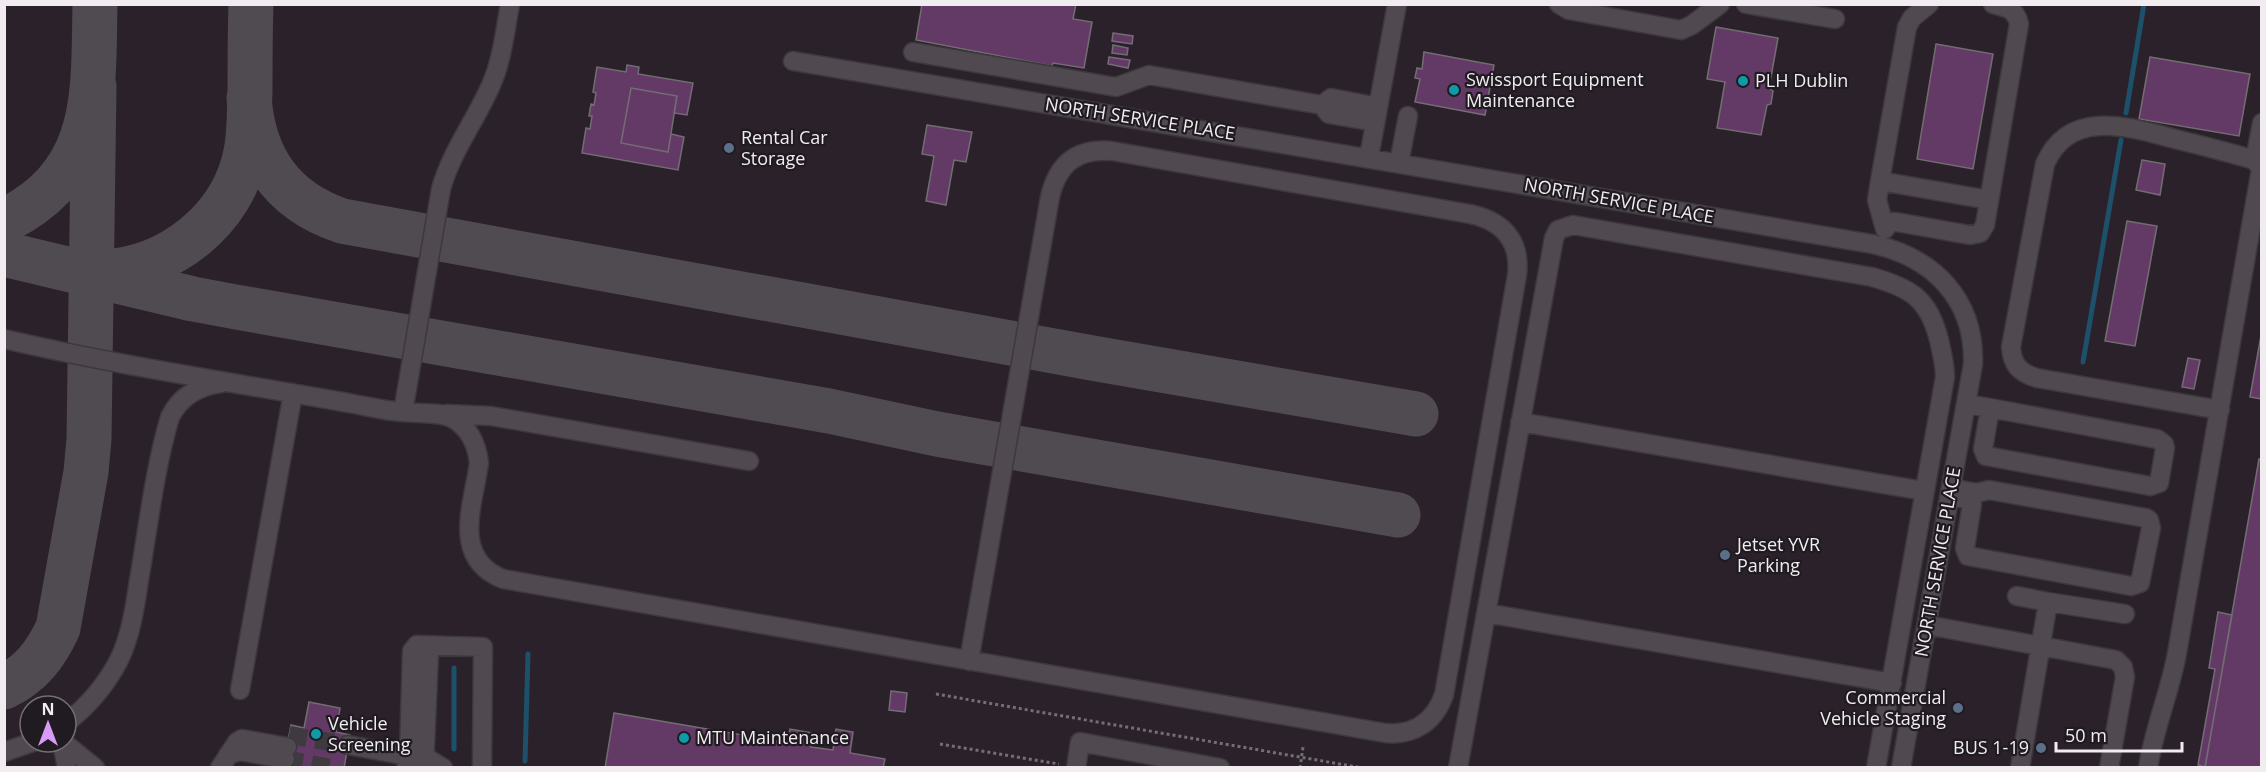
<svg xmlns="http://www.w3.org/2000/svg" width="2266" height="772" viewBox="0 0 2266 772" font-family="'Open Sans',sans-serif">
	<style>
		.built { fill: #2b212b; fill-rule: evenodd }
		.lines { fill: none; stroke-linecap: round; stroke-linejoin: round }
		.stream { stroke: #1c5169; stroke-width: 5 }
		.taxiway { stroke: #504b50; stroke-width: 45 }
		.building { fill: #633a66; stroke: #736d73; stroke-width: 1.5 }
		.minor-tunnel { stroke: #3f3a3f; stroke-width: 18; stroke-dasharray: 18 9; stroke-linecap: butt }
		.minor-casing { stroke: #3c393c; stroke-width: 21 }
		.path { stroke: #736f73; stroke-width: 3; stroke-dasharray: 3 3; stroke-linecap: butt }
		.minor { stroke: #504a50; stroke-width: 18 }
		.culture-dot { fill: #0f9aa8; stroke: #201b20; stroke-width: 2 }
		.service-dot { fill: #5c6f8a; stroke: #201b20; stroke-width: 2 }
		.labels { text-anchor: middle; stroke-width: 4.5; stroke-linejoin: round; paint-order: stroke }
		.poi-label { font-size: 18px; fill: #f0ecf0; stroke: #201b20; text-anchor: start }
		.street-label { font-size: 18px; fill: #f0ecf0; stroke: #201b20 }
	</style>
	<rect width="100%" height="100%" fill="#201b20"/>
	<path class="built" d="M4 5H2261V767H5ZM30 706H66V742H30Z"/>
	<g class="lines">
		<path class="stream" d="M2126 113 2144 4
			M2083 362 2121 140
			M454 749V668
			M525 761 528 654"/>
		<path class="taxiway" d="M249 98C254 160 283 201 342 221L1092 358 1416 414
			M4 221C100 174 93 96 95 4
			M4 254 193 299 236 307 829 411 937 434 1398 515
			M102 272C170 269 233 220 246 152 250 132 249 112 250 92 250 63 250 34 251 4
			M4 687C31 674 46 654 58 628L86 472 89 439 94 86"/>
	</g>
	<path class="building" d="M922 4H1076L1073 19 1092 22 1084 68 1053 63 1052 66 916 40Z
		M1716 27 1778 38 1769 88 1773 91 1771 104 1767 105 1761 135 1717 128 1725 82 1707 79Z
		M1113 33 1133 36 1132 44 1112 41Z
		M1936 44 1993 54 1973 169 1917 159Z
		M1113 45 1128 48 1127 55 1112 53Z
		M1424 52 1494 65 1485 115 1415 102 1420 79 1415 78 1417 68 1422 69Z
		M1109 57 1130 60 1128 68 1108 64Z
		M2150 57 2250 74 2239 136 2139 119Z
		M627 65 639 67 638 74 693 83 687 115 674 113 677 96 631 88 621 143 668 152 671 134 684 137 678 170 582 153 586 128 590 129 592 116H589L591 104 594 105 596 93 593 92 597 67 626 72Z
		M631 88 677 96 668 152 621 143Z
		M927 125 972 132 966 162 954 160 946 205 926 201 934 156 922 154Z
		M2142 160 2165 164 2160 195 2136 190Z
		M2127 221 2157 226 2135 346 2105 341Z
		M2262 330V399L2250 397Z
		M2188 358 2200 360 2194 389 2182 387Z
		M2259 459H2262V768H2205Z
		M2218 612 2232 615 2205 767 2198 765 2215 669 2209 668Z
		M891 691 907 693 905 712 889 710Z
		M309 702 340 708 336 732 350 735 344 768H283L291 725 304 728Z
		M614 713 788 743 790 729 813 733 811 747 833 750 836 729 853 732 850 753 885 759 883 768H605Z"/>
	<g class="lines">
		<path class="minor-tunnel" d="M289 735 348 745
			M285 759 330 768"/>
		<g class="minor-casing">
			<path id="minor" d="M1559 4 1569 10 1681 30 1692 25 1720 4
				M1746 4 1835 19
				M1929 4 1912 18 1907 27 1880 181 1877 200 1885 229 1890 222H1896L1970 235 1980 233 1985 225 2019 24C2016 9 2006 7 1993 4
				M913 52 1116 87 1149 75 1322 105
				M793 61 1872 244C1933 257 1975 299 1973 364L1901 768
				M1375 122 1329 114 1322 105 1331 98 1378 107
				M1369 157 1397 4
				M1399 163 1408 116
				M1880 181 1989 200
				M4 339C120 366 237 383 354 404 370 407 387 411 403 412 419 414 437 411 452 418 470 428 477 445 479 463 473 506 451 558 503 579L1385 733C1414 736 1434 722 1444 695L1517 275C1521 241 1503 221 1470 214L1112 151C1078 148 1058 163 1050 197L969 661
				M1966 404 1990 408 2157 439 2164 444 2165 448 2159 483 2150 486 1986 456 1983 449 1990 408
				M2220 410 2037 378C2020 373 2012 365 2011 347L2045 164C2070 106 2132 128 2179 140 2204 146 2230 153 2255 160
				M403 412 441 189C451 152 476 120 491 85 502 61 505 31 510 4
				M447 414 491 416 749 461
				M1520 422 1924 491
				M1950 496 1966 499 1972 504 1965 548 1968 556 2131 586 2140 583 2151 528 2149 520 2146 518 1989 490 1976 493 1951 488
				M2017 596 2048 602
				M1486 613 1892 683
				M1927 625 2116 660 2123 667 2125 677 2109 768
				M240 690 293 393
				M66 723C88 706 106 685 119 660 131 635 135 607 139 580 148 528 155 467 170 417 180 397 198 386 221 383
				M62 742 67 768
				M63 742 95 768
				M348 745 430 760 443 768
				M4 752 33 742
				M228 755 240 751 285 759
				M220 768 237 742 242 739 287 747
				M406 768 409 756 412 651 417 645 483 647 482 768
				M424 768 429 652 435 646
				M1076 768 1080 742 1220 768
				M1458 768 1554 238 1558 230 1573 225 1872 277C1911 288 1929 299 1939 340 1942 353 1945 364 1945 377L1876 768
				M2020 768 2048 602 2125 614
				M2148 768C2154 728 2170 692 2177 653 2205 492 2234 331 2261 169L2255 160 2262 123"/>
		</g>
		<path class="path" d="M936 694 1363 768
			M940 744 1059 764
			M1300 768 1303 747"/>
		<use href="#minor" class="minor"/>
	</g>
	<g class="culture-dot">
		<circle cx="1743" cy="81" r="6"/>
		<circle cx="1454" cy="90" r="6"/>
		<circle cx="316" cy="734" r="6"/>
		<circle cx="684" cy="738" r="6"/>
	</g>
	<g class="service-dot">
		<circle cx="729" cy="148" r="6"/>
		<circle cx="1725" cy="555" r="6"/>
		<circle cx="1958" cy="708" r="6"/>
		<circle cx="2041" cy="748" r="6"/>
	</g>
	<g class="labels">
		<g class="poi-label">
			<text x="1466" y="86">Swissport Equipment<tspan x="1466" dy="21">Maintenance</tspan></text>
			<text x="1755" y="87">PLH Dublin</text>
			<text x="741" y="144">Rental Car<tspan x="741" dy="21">Storage</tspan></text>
			<text x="1737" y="551">Jetset YVR<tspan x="1737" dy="21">Parking</tspan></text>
			<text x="1946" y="704" text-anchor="end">Commercial<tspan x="1946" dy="21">Vehicle Staging</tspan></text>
			<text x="328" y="730">Vehicle<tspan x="328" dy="21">Screening</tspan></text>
			<text x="696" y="744">MTU Maintenance</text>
			<text x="2029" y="754" text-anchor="end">BUS 1-19</text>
		</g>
		<g class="street-label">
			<text transform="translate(1140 119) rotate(9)" y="6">NORTH SERVICE PLACE</text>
			<text transform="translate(1619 201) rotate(10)" y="6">NORTH SERVICE PLACE</text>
			<text transform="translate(1938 562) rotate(-80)" y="6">NORTH SERVICE PLACE</text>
		</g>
	</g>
	<rect width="2266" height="772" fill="none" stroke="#f0ecf0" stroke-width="12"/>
	<g transform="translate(48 724)"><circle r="28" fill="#201b20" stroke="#736f73" stroke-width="1.5"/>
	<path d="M0-4.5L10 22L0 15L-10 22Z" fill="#d89af8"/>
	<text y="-9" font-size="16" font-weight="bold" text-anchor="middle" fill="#f0ecf0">N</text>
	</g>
	<path d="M2056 742v9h126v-9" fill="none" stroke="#f0ecf0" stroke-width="3"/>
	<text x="2065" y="742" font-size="18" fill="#f0ecf0" stroke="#201b20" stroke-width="4.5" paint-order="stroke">50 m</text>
</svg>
